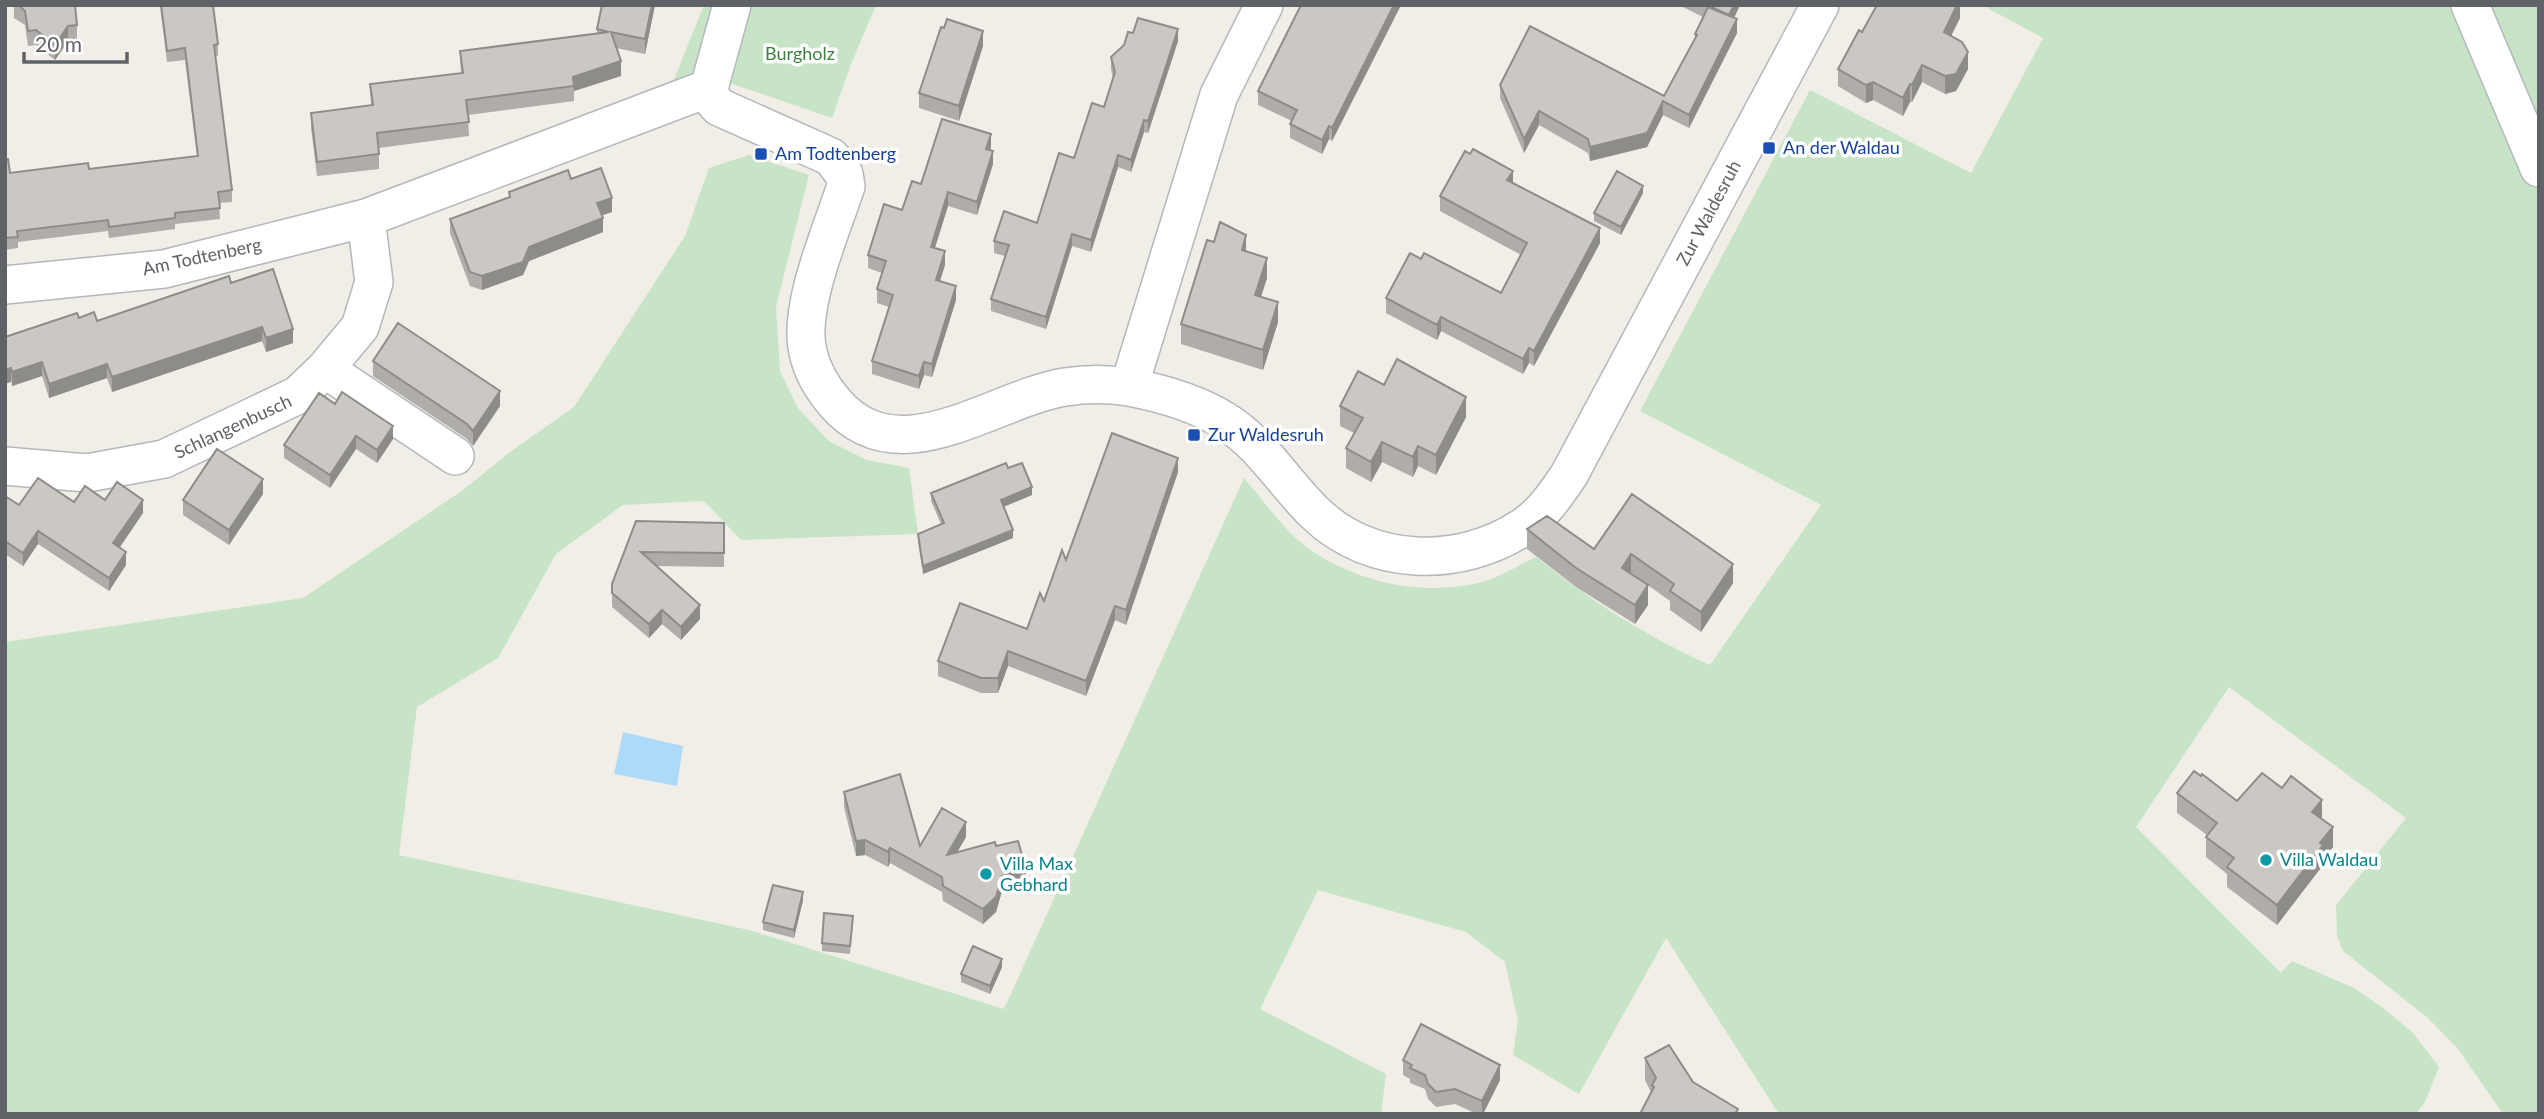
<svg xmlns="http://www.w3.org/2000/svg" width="2544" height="1119" viewBox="0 0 2544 1119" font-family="Lato,sans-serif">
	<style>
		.green { fill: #c7e5c6 }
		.water { fill: #aedaf9 }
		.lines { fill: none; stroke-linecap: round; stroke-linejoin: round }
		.minor-casing { stroke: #b4b7bb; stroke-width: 40 }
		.minor { stroke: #fff; stroke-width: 37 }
		.wall { fill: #afaca9 }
		.shaded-wall { fill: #8e8c89 }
		.building { fill: #cbc8c4; stroke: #8e8c89; stroke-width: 2 }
		.transit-dot { fill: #1a4fb4; stroke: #fff; stroke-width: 2.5 }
		.culture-dot { fill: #0f9aa8; stroke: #fff; stroke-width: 2.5 }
		.labels { text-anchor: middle; stroke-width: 7; stroke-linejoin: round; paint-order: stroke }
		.park-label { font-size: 18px; fill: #3c803d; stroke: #fff }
		.transit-label { font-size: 18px; fill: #164399; stroke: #fff; text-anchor: start }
		.street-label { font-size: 18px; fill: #5f6266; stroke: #fff }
		.culture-label { font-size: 18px; fill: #0d838f; stroke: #fff; text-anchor: start }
	</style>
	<rect width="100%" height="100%" fill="#f0eee7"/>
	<path class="green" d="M704 5H876L851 64 832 118 733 84 670 89Z
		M1982 5H2539V1114H2503L2458 1049 2428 1018 2343 951 2337 936 2336 905 2406 818 2229 687 2136 827 2281 973 2292 961 2354 988 2383 1008 2413 1033 2439 1067 2425 1102 2416 1114H1779L1666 938 1579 1094 1513 1055 1518 1021 1505 962 1466 932 1318 890 1260 1009 1386 1074 1381 1114H5V642L303 598 463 490 510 452 574 407 685 236 709 168 749 155 809 175 776 307 780 371 798 408 829 441 867 460 909 468 918 534 741 540 704 501 623 505 556 554 498 658 417 707 399 855 749 930 1004 1009 1244 478C1263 500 1285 532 1309 549 1358 583 1424 597 1482 582 1501 577 1519 565 1536 557 1588 599 1649 638 1710 665L1821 505 1640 411 1810 90 1971 173 2043 38Z"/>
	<path class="water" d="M623 732 683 746 677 786 614 774Z"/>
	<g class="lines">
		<g class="minor-casing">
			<path id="minor" d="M732 5 709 88 712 99 719 107 831 157 844 174 846 186C832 229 797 308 808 352 812 371 823 389 835 403 899 477 992 399 1065 387 1085 384 1109 384 1129 387 1161 393 1198 404 1225 421 1262 444 1284 483 1315 513 1370 567 1460 569 1523 527 1543 514 1556 494 1569 475L1820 5
				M2470 5 2539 168
				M5 285 164 269 366 218 709 88
				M325 369 360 327 374 282 366 218
				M1129 387 1219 95 1264 5
				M5 466 87 473 164 459 298 395 325 369 455 456"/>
		</g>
		<use href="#minor" class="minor"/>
	</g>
	<path class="wall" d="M14 5H75L77 25V40L68 41 55 60 36 45 28 46 25 25 14 18Z
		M160 5H213L218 44V56H215L232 190V202L219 203 220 219 175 224V229L109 238 108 231 18 242V248L5 250V159L10 173 89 169 197 156 185 60 167 62Z
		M655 5 645 54 616 48 621 76 574 91V101L468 115 469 136 379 148V169L317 176 311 128V113L371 105 370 84 461 73 460 51 597 33V29Z
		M1401 5 1332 141 1329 139 1322 154 1290 138V124L1292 121 1258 105V91Z
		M1679 5H1740L1734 18 1737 33 1689 128 1663 115 1647 147 1590 161 1588 153 1539 125 1524 153 1500 98V85L1664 96 1695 38V34L1703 17Z
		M1960 5V18L1951 36 1968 69 1956 91 1945 94 1922 82 1912 102H1910L1903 116 1873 100 1866 103 1838 86V69Z
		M1133 33 1178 41 1148 133 1144 132 1131 172 1118 167 1091 252 1072 246 1046 329 991 311V299L1005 256 994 253V241L1037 223 1104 107 1113 78 1111 69V57L1124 45Z
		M983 46 959 121 919 108V93Z
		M991 147 990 150 993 164 977 215 948 206 935 248 945 265 940 281 956 300 932 377 924 375 919 389 872 374V361L889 307 877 303V289L882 273 868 268V255L921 184Z
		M571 179 612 212 602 215 603 232 529 261 523 275 482 290 470 286 450 233V219L509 198V192Z
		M1513 183 1600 243 1534 366 1529 363 1523 374 1441 331 1437 340 1386 313V298L1421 259 1501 293 1521 255 1440 211V196Z
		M1643 193 1621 235 1594 221V213Z
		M1246 252 1267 278 1261 297 1278 322 1263 370 1181 344V324Z
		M231 283 293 343 266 352 262 341 112 392 107 378 49 398 42 376 12 386 5 337 79 318 97 321Z
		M373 361 500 406 473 446 467 439 373 376Z
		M1384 385 1466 417 1436 475 1418 466 1413 477 1382 462 1371 482 1346 468V448L1354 433 1340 426V406Z
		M319 393 393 439 377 463 356 449 330 488 284 458V445Z
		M1008 468 1032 495 1003 507 1013 538 923 574 918 542V534L941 524 931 501V493Z
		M1178 472 1126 625 1115 620 1086 696 1008 666 998 693H981L938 676V661L1027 629 1044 601 1066 560Z
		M263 494 229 545 183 515V500Z
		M5 496 19 505 105 500 143 513 120 547 126 565 109 591 38 544 23 566 5 554Z
		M636 521 724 523V567L657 566 700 619 681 640 662 624 649 638 612 607V584Z
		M1527 529 1594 549 1733 564V583L1701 632 1670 610V601L1631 573 1648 605 1635 624 1576 587 1527 549Z
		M844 792 920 846 966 837 957 852 996 846 1026 884 1002 891 996 912 983 924 943 901 942 892 890 863 888 867 865 855 856 856 844 807Z
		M2177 793 2237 801 2322 819 2333 847 2323 859V865L2277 925 2227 887V874L2206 857V837L2207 835 2177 813Z
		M803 900 794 938 763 930V922Z
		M853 924 850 954 822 951V943Z
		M1002 967 990 994 961 982V974Z
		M1645 1058 1693 1082 1738 1114 1651 1092 1645 1080Z
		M1403 1060 1500 1080 1483 1114H1477L1455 1104 1436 1107 1428 1099 1425 1089 1410 1083V1079L1403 1075Z"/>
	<path class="shaded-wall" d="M652 5H655L645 54V39Z
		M1394 5H1401L1332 141V128Z
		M1734 5H1740L1729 29V15Z
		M1957 5H1960V18L1944 50V32Z
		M1737 19V33L1689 128V115Z
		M68 26V41L55 60V45Z
		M1178 29V41L1148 133V121Z
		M983 31V46L959 121V106Z
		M1968 52V69L1956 91 1945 94V76Z
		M621 61V76L574 91 573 77Z
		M1922 65V82L1912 102V85Z
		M1873 82V100L1866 103V85Z
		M1910 84V102L1903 116V98Z
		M1663 101V115L1647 147 1590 161V147Z
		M1539 111V125L1524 153V139Z
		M1144 120V132L1131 172V160Z
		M1329 126V139L1322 154V140Z
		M991 134V147L986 162V149Z
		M993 151V164L977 215V202Z
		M1118 155V167L1091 252V240Z
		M1513 171V186L1507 180Z
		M1643 186V193L1621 235V227Z
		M948 192V206L931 260V247Z
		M612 198V212L597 217V203Z
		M603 218V232L529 261 523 275 482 290V276L529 247Z
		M1600 228V243L1534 366V351Z
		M1072 234V246L1046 329V317Z
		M1246 235V255L1242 250Z
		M945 251V265L936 293V280Z
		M1267 258V278L1255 315V295Z
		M956 286V300L932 377V364Z
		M1278 302V322L1263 370V350Z
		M1441 317V331L1437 340V325Z
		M262 327V341L112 392V377Z
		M293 329V343L266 352V338Z
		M1529 348V363L1523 374V359Z
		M42 362V376L12 386V372Z
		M924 362V375L919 389V376Z
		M107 364V378L49 398V384Z
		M11 368V382L5 384V370Z
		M500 391V406L473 446V431Z
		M1466 397V417L1436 475V455Z
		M393 426V439L377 463V450Z
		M356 436V449L330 488V475Z
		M1382 442V462L1371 482V462Z
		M1418 446V466L1413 477V457Z
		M1178 458V472L1126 625V610Z
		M263 479V494L229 545V530Z
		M1032 487V495L1001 508V500Z
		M143 500V513L113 557V543Z
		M1013 530V538L923 574V566Z
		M38 531V544L23 566V553Z
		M126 552V565L109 591V578Z
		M1631 554V573L1622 568Z
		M1733 564V583L1701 632V612Z
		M1648 585V605L1635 624V605Z
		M700 605V619L681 640V627Z
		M1115 606V620L1086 696V681Z
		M662 610V624L649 638V624Z
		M1008 651V666L998 693V678Z
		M2322 800V820L2312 812Z
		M966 822V837L947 870V855Z
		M2333 827V847L2323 859V865L2277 925V905L2320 843Z
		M865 840V855L856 856V841Z
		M890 848V863L888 867V852Z
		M1026 869V884L1002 891 996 912 983 924V909L1002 876Z
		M803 892V900L794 938V930Z
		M1002 959V967L990 994V986Z
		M1500 1065V1080L1483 1114H1482V1101Z"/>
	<path class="building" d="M18 5H75L77 25 68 26 55 45 36 30 28 31 25 11Z
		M161 5H213L218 44 214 45 232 190 218 192 220 208 175 213V218L109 227 108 220 17 231 18 237 5 238V159H8L10 173 88 163 89 169 198 156 185 48 167 51Z
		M602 5H652L645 39 611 32 621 61 573 77 574 86 466 100 469 122 377 133 379 154 317 162 311 113 373 105 370 84 463 73 460 51 609 32 597 29Z
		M1301 5H1394L1332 128 1329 126 1322 140 1290 124 1297 110 1258 91Z
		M1707 5H1734L1729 15Z
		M1877 5H1957L1944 32 1962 42 1968 52 1956 74 1945 76 1922 65 1912 85 1910 84 1903 98 1873 82 1866 85 1838 69 1859 30 1862 32Z
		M1708 7 1737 19 1689 115 1663 101 1647 133 1590 147 1588 139 1539 111 1524 139 1500 85 1530 26 1664 96 1697 35 1695 34Z
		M1138 18 1178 29 1148 121 1144 120 1131 160 1118 155 1091 240 1072 234 1046 317 991 299 1009 245 994 241 1004 211 1037 223 1059 153 1074 158 1092 103 1104 107 1115 72 1111 57 1124 45 1128 32 1133 33Z
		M947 19 983 31 959 106 919 93 941 27 944 28Z
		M942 119 991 134 986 149 993 151 977 202 948 192 931 247 945 251 936 280 956 286 932 364 924 362 919 376 872 361 893 295 877 289 886 261 868 255 884 204 902 210 912 181 921 184Z
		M1473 149 1513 171 1507 180 1600 228 1534 351 1529 348 1523 359 1441 317 1437 325 1386 298 1410 253 1421 259 1424 253 1501 293 1527 243 1440 196 1465 151 1470 154Z
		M601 168 612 198 597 203 603 218 529 247 523 262 482 276 470 272 450 219 510 197 509 192 568 170 571 179Z
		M1617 171 1643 186 1621 227 1594 213Z
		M1220 222 1246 235 1242 250 1267 258 1255 295 1278 302 1263 350 1181 324 1207 240 1214 242Z
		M273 269 293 329 266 338 262 327 112 377 107 364 49 384 42 362 12 372 11 368 5 370V337L77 313 79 318 94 312 97 321 229 276 231 283Z
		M398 323 500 391 473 431 467 424 373 361Z
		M1397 359 1466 397 1436 455 1418 446 1413 457 1382 442 1371 462 1346 448 1363 418 1340 406 1358 371 1384 385Z
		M342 392 393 426 377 450 356 436 330 475 284 445 319 393 335 404Z
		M1112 433 1178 458 1126 610 1115 606 1086 681 1008 651 998 678H981L938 661 960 603 1027 629 1040 593 1044 601 1062 550 1066 560Z
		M217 449 263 479 229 530 183 500Z
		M1006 463 1008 468 1022 463 1032 487 1001 500 1013 530 923 566 918 534 944 523 931 493Z
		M38 478 74 502 85 486 105 500 117 482 143 500 113 543 126 552 109 578 38 531 23 553 5 541V496L19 505Z
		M1632 494 1733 564 1701 612 1670 591 1674 584 1631 554 1622 568 1648 585 1635 605 1576 568 1527 529 1547 516 1594 549Z
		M636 521 724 523V553L641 552 700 605 681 627 662 610 649 624 612 593V584Z
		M2194 771 2201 776 2202 774 2237 801 2262 773 2282 788 2291 776 2322 800 2312 812 2333 827 2320 843 2323 845 2277 905 2227 867 2234 858 2206 837 2217 823 2177 793Z
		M900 774 920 846 942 808 966 822 947 855 995 842 996 846 1018 841 1026 869 1002 876 996 897 983 909 943 886 942 877 890 848 888 852 865 840 856 841 844 792Z
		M773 885 803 892 794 930 763 922Z
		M824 913 853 916 850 946 822 943Z
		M973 946 1002 959 990 986 961 974Z
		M1421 1024 1500 1065 1482 1101 1455 1089 1436 1092 1428 1084 1425 1075 1410 1068 1412 1065 1403 1060Z
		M1669 1045 1693 1082 1738 1109 1735 1114H1640L1654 1087 1652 1085 1656 1078 1645 1058Z"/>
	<g class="transit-dot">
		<rect x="1762" y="141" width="14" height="14" rx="3.5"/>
		<rect x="754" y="147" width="14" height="14" rx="3.5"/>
		<rect x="1187" y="428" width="14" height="14" rx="3.5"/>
	</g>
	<g class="culture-dot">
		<circle cx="2266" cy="860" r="7"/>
		<circle cx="986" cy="874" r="7"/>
	</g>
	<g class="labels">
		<g class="park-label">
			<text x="800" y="60">Burgholz</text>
		</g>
		<g class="transit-label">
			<text x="1783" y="154">An der Waldau</text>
			<text x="775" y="160">Am Todtenberg</text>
			<text x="1208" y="441">Zur Waldesruh</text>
		</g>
		<g class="street-label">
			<text transform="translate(1709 213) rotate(-62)" y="6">Zur Waldesruh</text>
			<text transform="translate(202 257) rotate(-12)" y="6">Am Todtenberg</text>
			<text transform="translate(233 427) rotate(-25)" y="6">Schlangenbusch</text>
		</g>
		<g class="culture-label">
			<text x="2280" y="866">Villa Waldau</text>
			<text x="1000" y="870">Villa Max<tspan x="1000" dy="21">Gebhard</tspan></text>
		</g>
	</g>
	<rect width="2544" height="1119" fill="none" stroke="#5f6266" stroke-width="14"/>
	<path d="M24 52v10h103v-10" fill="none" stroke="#5f6266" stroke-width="3.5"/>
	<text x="35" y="52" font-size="21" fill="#5f6266" stroke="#ffffff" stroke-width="5" paint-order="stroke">20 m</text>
</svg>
